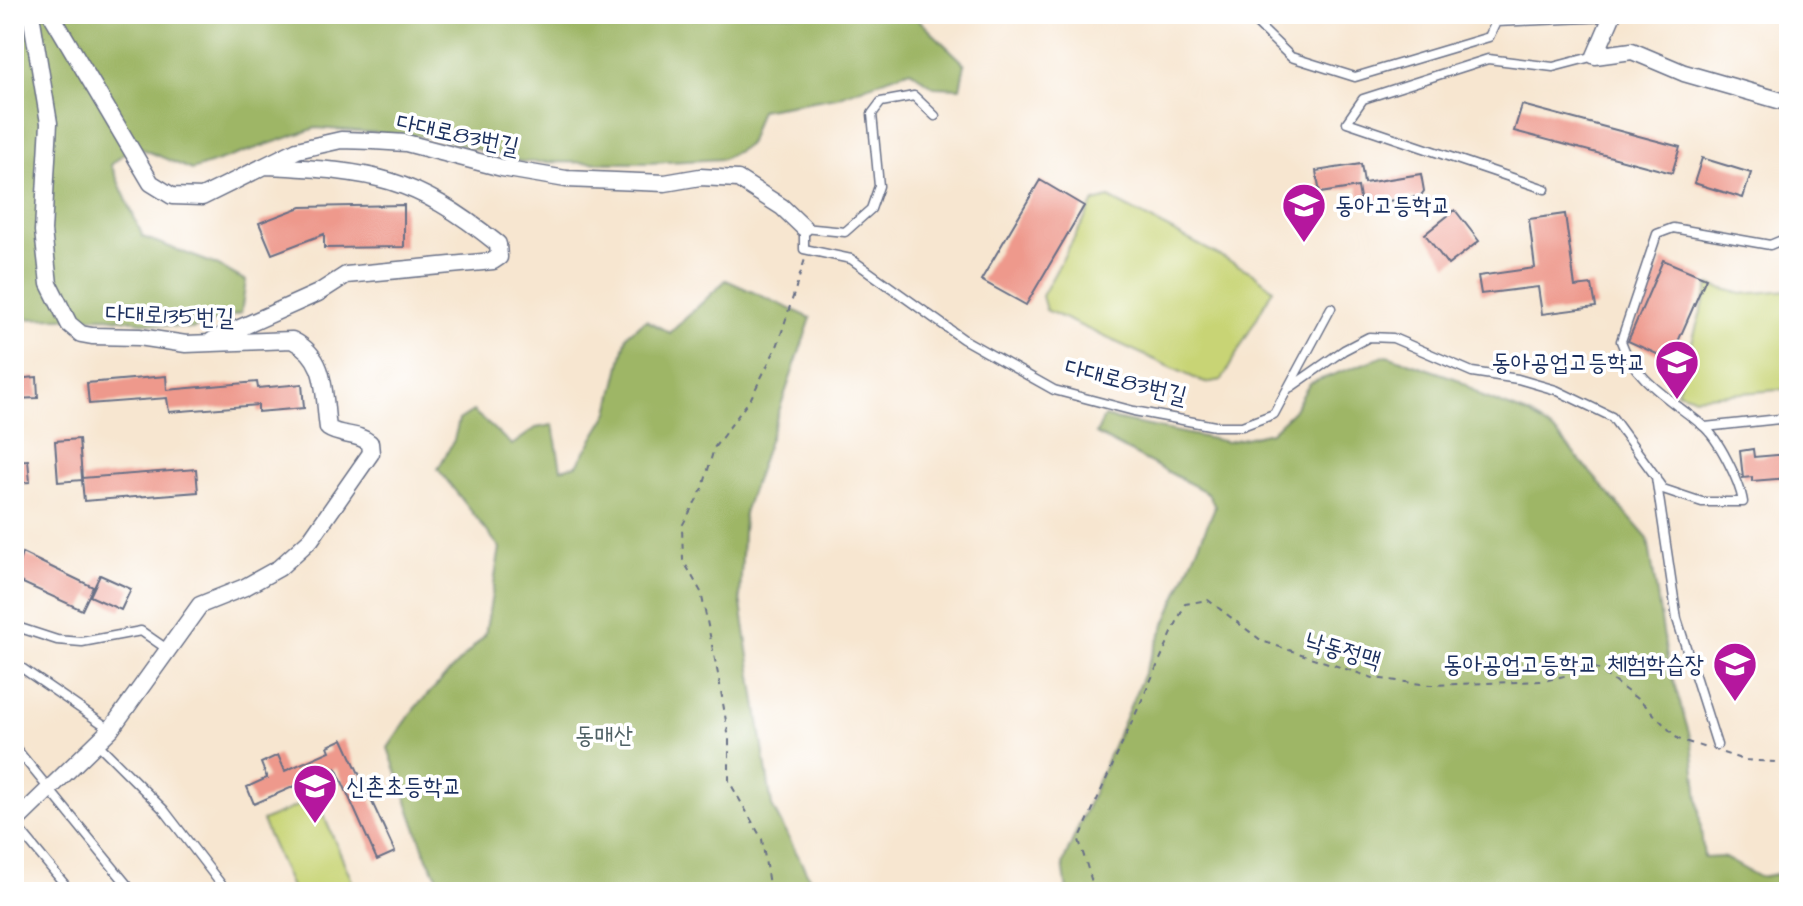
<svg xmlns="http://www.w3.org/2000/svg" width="1803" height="906" viewBox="0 0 1803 906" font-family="'Architects Daughter','Poor Story',sans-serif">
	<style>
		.green { fill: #c8d475; stroke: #72826a; stroke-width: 2 }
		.forest { fill: #9eb666; stroke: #5c7262; stroke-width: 2 }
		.building { fill: #ee998c }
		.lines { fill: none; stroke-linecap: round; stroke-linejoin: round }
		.service-casing { stroke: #686f86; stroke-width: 11 }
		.minor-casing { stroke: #686f86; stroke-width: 19 }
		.path { stroke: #686f86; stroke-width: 2; stroke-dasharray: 6 6; stroke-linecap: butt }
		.service { stroke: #fff; stroke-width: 8 }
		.minor { stroke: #fff; stroke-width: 16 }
		.labels { text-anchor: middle; stroke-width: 7; stroke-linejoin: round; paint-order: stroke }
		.street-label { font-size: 24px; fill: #1b2f5e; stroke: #fff }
		.poi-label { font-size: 24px; fill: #1b2f5e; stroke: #fff; text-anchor: start }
		.park-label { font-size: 24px; fill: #4f6165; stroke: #fff }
	</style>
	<rect width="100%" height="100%" fill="#fff"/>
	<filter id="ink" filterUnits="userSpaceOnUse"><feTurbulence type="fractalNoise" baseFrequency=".0125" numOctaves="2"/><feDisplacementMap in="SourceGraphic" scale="16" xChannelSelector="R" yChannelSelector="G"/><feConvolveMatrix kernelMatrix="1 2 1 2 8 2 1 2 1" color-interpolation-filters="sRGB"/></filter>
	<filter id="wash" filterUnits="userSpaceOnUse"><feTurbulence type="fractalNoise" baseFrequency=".006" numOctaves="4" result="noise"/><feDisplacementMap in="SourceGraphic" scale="32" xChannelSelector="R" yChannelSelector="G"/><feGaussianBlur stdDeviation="1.8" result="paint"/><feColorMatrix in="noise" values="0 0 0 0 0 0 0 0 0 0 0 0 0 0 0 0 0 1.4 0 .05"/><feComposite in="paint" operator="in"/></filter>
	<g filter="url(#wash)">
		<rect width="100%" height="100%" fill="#f7e6d0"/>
		<path class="green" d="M1109 198 1253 273 1273 289 1222 380 1205 383 1046 310 1042 296 1094 202Z
			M1709 285 1742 294 1789 290V389L1694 397 1677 392Z
			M316 798 357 892H293L262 821Z"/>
		<path class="forest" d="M14 14H918V19L965 64 960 88 934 87 910 70 837 97 760 110 748 145 723 159 649 163 522 162 433 137 316 128 192 170 133 145 111 165 143 237 217 265 246 281 241 313 192 329 107 317 14 319Z
			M726 280 811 318 744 513 740 598 772 806 817 892H446L427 858 388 748 415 708 485 635 500 548 438 469 454 440 459 420 473 411 512 445 536 428 553 425 561 469 577 465 609 412 627 335 646 320 670 333Z
			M1387 355 1457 379 1483 397 1530 415 1558 435 1648 539 1668 663 1692 743 1704 858 1723 857 1759 877 1777 874 1789 860V892H1067L1063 863 1215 507 1208 493 1096 434 1104 417 1227 442 1271 432 1293 411 1310 383Z"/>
		<g id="blocks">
			<path class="building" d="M1522 105 1680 147 1672 173 1514 131Z
				M1702 158 1751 173 1743 198 1694 183Z
				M1361 164 1364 183 1421 174 1424 191 1417 201 1414 197 1361 205 1358 187 1320 193 1316 171Z
				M1040 180 1084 206 1026 305 981 280Z
				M404 205V247L324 248V234L272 254 259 223 301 207Z
				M1455 210 1479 241 1448 265 1425 234Z
				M1565 214 1575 287 1592 285 1596 307 1542 314 1538 287 1481 294 1478 276 1535 268 1529 219Z
				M1663 260 1706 278 1670 360 1628 341Z
				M166 376 167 390 257 382 258 388 302 384 304 408 258 412V405L169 412 167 398 89 404 87 383Z
				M37 377 38 398 14 399V379Z
				M79 439 82 478 196 469 198 492 84 501 82 480 58 482 55 441Z
				M1753 449 1754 457 1789 454V478L1752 481V477L1743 478 1740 451Z
				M28 460 30 482 14 483V461Z
				M22 553 93 587 82 610 14 579Z
				M100 575 131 589 121 610 90 596Z
				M343 739 395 852 377 860 336 768 254 804 247 787 267 778 261 763 278 755 285 771 330 751 328 746Z"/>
		</g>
	</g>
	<g filter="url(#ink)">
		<use href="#blocks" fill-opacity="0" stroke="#686f86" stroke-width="2"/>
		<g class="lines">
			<g class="service-casing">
				<path id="service" d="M1242 14 1257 24 1291 57 1355 77 1489 37 1496 22 1610 17
					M935 116 914 96 881 102 872 114 879 186 871 209 845 232 804 228V249L851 259 963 339 1054 390 1134 411 1215 426H1242L1274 414 1331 308
					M1545 189 1347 122 1363 99 1488 59 1553 67 1595 56
					M1291 387 1344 350 1369 337 1393 338 1472 372 1518 379 1556 390 1612 417 1656 477 1677 619 1717 745
					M1705 427 1789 418
					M1658 482 1663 489 1702 502H1743C1740 482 1718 437 1702 425 1673 401 1633 379 1621 341L1657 234 1673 228 1770 245 1789 237
					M14 626 57 640 82 642 141 631 167 649
					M16 664 110 729
					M97 743 164 810 227 892
					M14 746 133 892
					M14 823 71 892"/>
			</g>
			<g class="minor-casing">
				<path id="minor" d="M51 14 151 183 172 196 202 197 297 150 341 140 373 141 406 143 502 168 566 179 665 183 700 177 738 179 782 207 804 228
					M1595 56 1632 51 1684 73 1789 103
					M1595 56 1613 14
					M213 340 318 293 346 275 493 261 499 257 498 244C413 176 373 171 267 166
					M14 823 111 729 200 605 245 587 279 568 311 539 371 453 370 443C357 432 341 437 328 428 323 392 328 358 292 340L186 344 139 337 92 336 81 334 69 324 49 284 43 231 49 123 31 14"/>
			</g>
			<path class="path" d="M1723 753 1744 760 1789 763
				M770 892 762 839 729 781V739L719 679 701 592 683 560 682 526 703 488 714 448 751 398 778 344 805 259
				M1095 892 1079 840 1185 604 1208 600 1262 641 1373 678 1430 685 1544 681 1596 668 1644 704 1678 739 1706 748"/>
			<use href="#service" class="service"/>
			<use href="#minor" class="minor"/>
		</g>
	</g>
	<defs>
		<g id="school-pin" transform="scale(2.3)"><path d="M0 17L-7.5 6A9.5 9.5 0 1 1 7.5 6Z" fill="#b5179e" stroke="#fff"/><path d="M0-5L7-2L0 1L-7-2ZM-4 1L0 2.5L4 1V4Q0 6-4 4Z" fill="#fff"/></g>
	</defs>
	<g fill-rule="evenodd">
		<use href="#school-pin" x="1304" y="205"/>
		<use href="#school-pin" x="1677" y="362"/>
		<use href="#school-pin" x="1735" y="664"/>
		<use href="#school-pin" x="315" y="786"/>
	</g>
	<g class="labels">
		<g class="street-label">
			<text transform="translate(458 134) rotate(12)" y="8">다대로83번길</text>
			<text transform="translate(170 315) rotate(2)" y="8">다대로135번길</text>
			<text transform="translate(1126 381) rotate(14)" y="8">다대로83번길</text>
			<text transform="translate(1343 650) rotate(16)" y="8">낙동정맥</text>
		</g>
		<g class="poi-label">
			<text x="1335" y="213">동아고등학교</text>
			<text x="1646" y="370" text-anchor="end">동아공업고등학교</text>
			<text x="1704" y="672" text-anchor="end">동아공업고등학교 체험학습장</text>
			<text x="346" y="794">신촌초등학교</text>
		</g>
		<g class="park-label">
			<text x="604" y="743">동매산</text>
		</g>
	</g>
	<rect width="1803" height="906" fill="none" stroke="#fff" stroke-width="48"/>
</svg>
